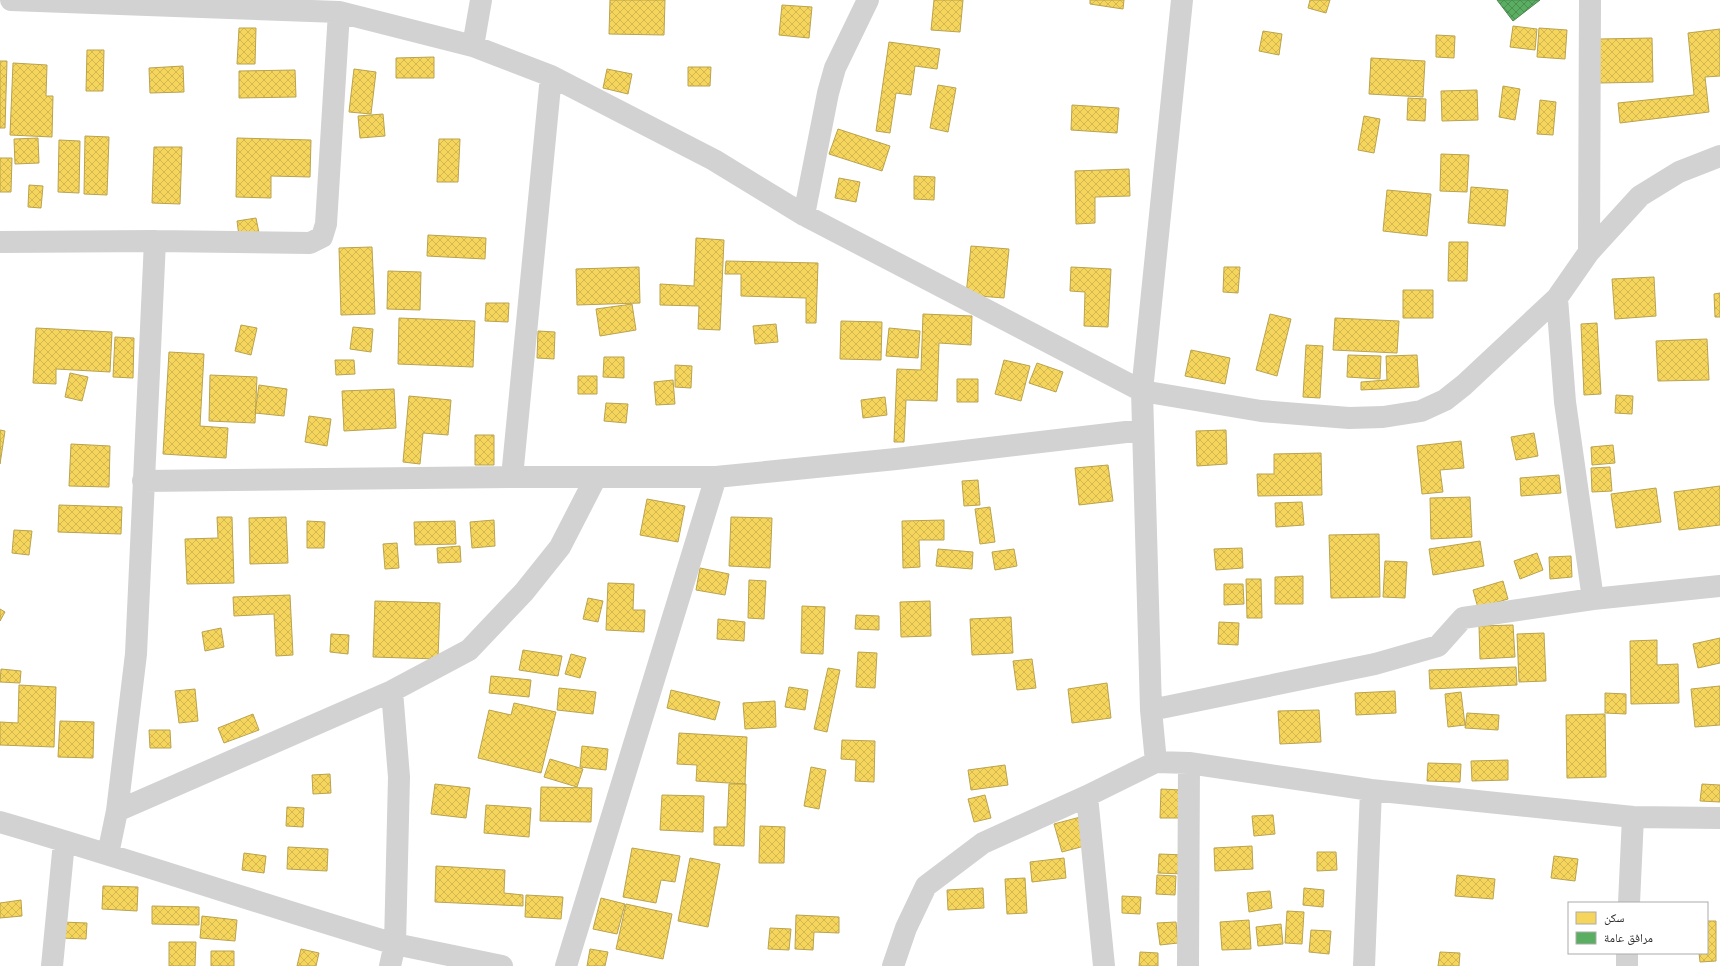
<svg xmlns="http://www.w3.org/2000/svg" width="1720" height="966" viewBox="0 0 1720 966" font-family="'Fira Sans','Noto Naskh Arabic',sans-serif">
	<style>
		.homes { fill: url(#homes-cross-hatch); stroke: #baa34e }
		.public { fill: url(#public-cross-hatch); stroke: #4c8751 }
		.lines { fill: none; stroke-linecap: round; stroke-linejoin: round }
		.street { stroke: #d2d2d2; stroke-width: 22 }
	</style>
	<defs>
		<pattern id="homes-cross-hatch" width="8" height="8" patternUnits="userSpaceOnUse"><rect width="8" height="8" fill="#f6d55c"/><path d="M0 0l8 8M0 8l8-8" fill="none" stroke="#d3b750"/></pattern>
		<pattern id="public-cross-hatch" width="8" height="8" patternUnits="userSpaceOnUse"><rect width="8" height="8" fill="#5aae61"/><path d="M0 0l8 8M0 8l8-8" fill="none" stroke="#4b8e50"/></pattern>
	</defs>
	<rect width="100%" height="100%" fill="#fff"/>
	<path class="homes" d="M610 0H665L664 35 609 34Z
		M934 0H963L960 32 931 30Z
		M1090 0H1124L1123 9 1090 4Z
		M1310 0H1330L1326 13 1308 8Z
		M782 5 812 7 809 38 779 35Z
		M1513 26 1537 29 1535 50 1510 47Z
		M239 28H256L255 64H237Z
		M1539 28 1567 30 1565 59 1537 57Z
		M1720 29V76L1705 77 1709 112 1620 123 1618 103 1694 95 1688 33Z
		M1263 31 1282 34 1279 55 1259 51Z
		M1436 35 1455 36 1454 58 1436 57Z
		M1652 38 1653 82 1599 83V39Z
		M889 42 940 49 937 69 915 66 911 95 896 93 890 133 876 131Z
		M87 50H104L103 91H86Z
		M434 57V78H396V58Z
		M1371 58 1425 61 1423 97 1369 94Z
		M0 61H7L5 128H0Z
		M13 63 47 65 46 96H53L52 137 10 135Z
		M183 66 184 92 150 93 149 68Z
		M688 67H711L710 86H688Z
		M354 69 376 72 371 114 349 112Z
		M607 69 632 74 628 94 603 88Z
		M295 70 296 97 239 98V71Z
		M938 85 956 88 948 132 930 128Z
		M1503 86 1520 89 1515 120 1499 117Z
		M1477 90 1478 120 1442 121 1441 91Z
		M1408 98 1426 99 1425 121 1407 120Z
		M1540 100 1556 102 1553 135 1537 134Z
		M1072 105 1119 108 1117 133 1071 130Z
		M383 114 385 136 360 138 358 116Z
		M1364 116 1380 119 1374 153 1358 150Z
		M838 129 890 146 882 171 829 154Z
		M85 136 109 137 107 195 84 194Z
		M38 138 39 163 15 164 14 139Z
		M237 138 311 140 310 177 271 176V198L236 197Z
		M439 139H460L458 182H437Z
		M59 140 80 141 79 193 58 192Z
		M154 147H182L180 204 152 203Z
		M1441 154 1469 155 1467 192 1440 191Z
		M0 158H12L11 192H0Z
		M1129 169 1130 196 1095 197V223L1076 224 1075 171Z
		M914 176 935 177 934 200 914 199Z
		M839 178 860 182 856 202 835 198Z
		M29 185 43 186 41 208 28 207Z
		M1471 187 1508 190 1505 226 1468 223Z
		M1387 190 1431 194 1427 236 1383 231Z
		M256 218 259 233 239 236 237 221Z
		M428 235 486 238 485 259 427 256Z
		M696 238 724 240 720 330 698 329 699 306 660 305V284L694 286Z
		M1449 242H1468L1467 281H1448Z
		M971 246 1009 249 1004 298 966 295Z
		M372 247 375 314 341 315 339 248Z
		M726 261 818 263 816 323H806V298L741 296V274H725Z
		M639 267 640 303 577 305 576 269Z
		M1071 267 1111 269 1108 327 1084 326 1085 292 1070 291Z
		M1224 267H1240L1238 293 1223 292Z
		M388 271 421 272 420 310 387 309Z
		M1654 277 1656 316 1615 319 1612 279Z
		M1403 290H1433V318H1403Z
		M1720 293V317H1715L1714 294Z
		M486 303H509L508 322 485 321Z
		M632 304 636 330 600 336 596 309Z
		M923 314 972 316 971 345 939 343 937 401 906 400 904 442H894L897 369 921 370Z
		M1270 314 1291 319 1277 376 1256 370Z
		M399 318 475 321 473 367 398 364Z
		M1335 318 1399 321 1397 353 1333 350Z
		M841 321 882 322 881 360 840 359Z
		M1597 323 1601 394 1584 395 1581 324Z
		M776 324 778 342 755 344 753 326Z
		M241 325 257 328 251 355 235 351Z
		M353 327 373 329 371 352 350 349Z
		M36 328 112 332 110 372 56 369V384L33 383Z
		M889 328 920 331 918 358 886 356Z
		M538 331 555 332 554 359 537 358Z
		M115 337 134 338 133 378 113 377Z
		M1707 339 1709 380 1658 381 1656 341Z
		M1306 345 1323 346 1320 398 1303 397Z
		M1191 350 1230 358 1225 384 1185 376Z
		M169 352 204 354 200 426 228 428 226 458 163 454Z
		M1348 355 1381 356 1380 379 1347 377Z
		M1417 355 1419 387 1361 390V382L1387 380 1386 356Z
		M604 357H624V378L603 377Z
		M335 360H354L355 374 336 375Z
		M1004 360 1030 366 1021 401 995 394Z
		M1037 363 1063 372 1056 392 1029 383Z
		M675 365 692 366 691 388 675 387Z
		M70 373 88 377 82 401 65 397Z
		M210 375 257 377 255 423 209 421Z
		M578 376H597V394H578Z
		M957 379H978V402H957Z
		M673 380 675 404 656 405 654 382Z
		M259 385 287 389 284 416 255 413Z
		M394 389 396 428 344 431 342 391Z
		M1616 395 1633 396 1632 414 1615 413Z
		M409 396 451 400 448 435 423 433 420 464 403 462Z
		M885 397 887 415 863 418 861 400Z
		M606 403 628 404 626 423 604 421Z
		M309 416 331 419 327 446 305 442Z
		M0 430 5 431 0 464Z
		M1226 430 1227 464 1197 466 1196 431Z
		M1534 433 1538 456 1516 460 1511 437Z
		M475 435H494V465H475Z
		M1461 441 1464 468 1440 470 1443 492 1422 494 1417 446Z
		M71 444 110 446 109 487 69 486Z
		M1613 445 1615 463 1592 465 1591 447Z
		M1321 453 1322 495 1258 496 1257 474H1274V454Z
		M1108 465 1113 501 1079 505 1075 468Z
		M1610 467 1612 491 1592 492 1591 468Z
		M1559 475 1561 493 1521 496 1520 478Z
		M978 480 980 505 964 506 962 481Z
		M1720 486V525L1679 530 1674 492Z
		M1656 488 1661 522 1616 528 1611 494Z
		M1470 497 1472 537 1431 539 1430 498Z
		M647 499 685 506 678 542 640 535Z
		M1302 502 1304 525 1276 527 1275 503Z
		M59 505 122 507 121 534 58 532Z
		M990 507 995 542 980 544 975 509Z
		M217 517H232L234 583 187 584 185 539 218 538Z
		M286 517 288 563 250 564 249 518Z
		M731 517 772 518 770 568 729 566Z
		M494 520 495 546 472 548 470 522Z
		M944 520V540H919L920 567 903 568 902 521Z
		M307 521 325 522 324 548H307Z
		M455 521 456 544 415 545 414 522Z
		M14 530 32 531 29 555 12 553Z
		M1379 534 1380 597 1331 598 1329 535Z
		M1480 541 1484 566 1433 575 1429 549Z
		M397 543 399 568 385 569 383 544Z
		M460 546 461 562 438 563 437 548Z
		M1242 548 1243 568 1216 570 1214 549Z
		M938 549 973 552 972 569 936 566Z
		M1014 549 1017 566 995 570 992 552Z
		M1537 553 1543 570 1520 579 1514 561Z
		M1571 556 1572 577 1550 579 1549 557Z
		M1385 561 1407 562 1405 598 1383 597Z
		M700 568 729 574 725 595 696 590Z
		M1303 576V604H1275V577Z
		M1246 579H1261L1262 618H1247Z
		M749 580 766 581 764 619 748 618Z
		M1503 581 1508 599 1478 608 1473 590Z
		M608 583 634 584 633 610H645L644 632 606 630Z
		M1224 584H1243L1244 604 1224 605Z
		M290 595 293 655 276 656 274 614 234 616 233 597Z
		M588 598 603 601 598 622 583 619Z
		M375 601 440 603 438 659 373 657Z
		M930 601 931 636 901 637 900 602Z
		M802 606 825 607 823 654 801 653Z
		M0 609 5 612 0 621Z
		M856 615 879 616V630L855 629Z
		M1011 617 1013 653 972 655 970 619Z
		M718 619 745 622 744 641 717 639Z
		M1219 622 1239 623 1238 645 1218 644Z
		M1513 625 1515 657 1480 659 1479 626Z
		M221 628 224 647 205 651 202 632Z
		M1544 633 1546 681 1519 682 1517 634Z
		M331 634 349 635 348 654 330 652Z
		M1720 638V663L1698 668 1693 644Z
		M1657 640V665L1678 664 1679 703 1631 704 1630 641Z
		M523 650 562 656 558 676 519 670Z
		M858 652 877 653 875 688 856 687Z
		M571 654 586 658 580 678 565 674Z
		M1032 659 1036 688 1017 690 1013 661Z
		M1516 667 1517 685 1430 689 1429 670Z
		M828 668 840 670 827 732 814 729Z
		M1 669 21 671 20 683 0 682Z
		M491 676 531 680 529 697 489 693Z
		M1107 683 1111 718 1072 723 1068 689Z
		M19 685 56 687 54 747 0 745V722L18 723Z
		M1720 686V725L1695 727 1691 689Z
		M789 687 808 690 805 710 785 707Z
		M559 688 596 692 593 714 557 710Z
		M195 689 198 721 179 723 175 691Z
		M671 690 720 702 715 720 667 708Z
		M1395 691 1396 713 1356 715 1355 693Z
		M1461 692 1465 725 1448 727 1445 694Z
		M1605 693 1626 694V714L1605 713Z
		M775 701 776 727 745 729 743 703Z
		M514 703 556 712 541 773 478 758 489 710 511 715Z
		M1319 710 1321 742 1280 744 1278 711Z
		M1467 713 1499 715 1498 730 1465 728Z
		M253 714 259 730 224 743 218 728Z
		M1605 714 1606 777 1567 778 1566 715Z
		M60 721 94 722 93 758 58 757Z
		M149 730H170L171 748H150Z
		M679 733 747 737 745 784 696 781 697 765 677 764Z
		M842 740 875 741 874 782 855 781 856 760 841 759Z
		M582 746 608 749 606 770 580 767Z
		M550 759 583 769 577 787 544 777Z
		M1508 760V780L1472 781 1471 761Z
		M1428 763 1461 764 1460 782 1427 781Z
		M1005 765 1008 785 971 790 968 770Z
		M811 767 826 770 819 809 804 806Z
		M330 774 331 793 313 794 312 775Z
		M435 784 470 788 466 818 431 814Z
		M729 784H746L744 846 714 845V827H727Z
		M1702 784 1720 785V802L1700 801Z
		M541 787 592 788 591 822 540 821Z
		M1161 789 1181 790 1180 818H1160Z
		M662 795 704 796 703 832 660 830Z
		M985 795 991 818 974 822 968 799Z
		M486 805 531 808 529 837 484 833Z
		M287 807 304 808 303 827 286 826Z
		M1273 815 1275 834 1254 836 1252 816Z
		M1084 816 1092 844 1062 852 1054 824Z
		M760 826 785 827 784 863H759Z
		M1252 846 1253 869 1215 871 1214 848Z
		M288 847 328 849 327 871 287 869Z
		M632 848 680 856 675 882 661 880 656 903 623 897Z
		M1317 852H1336L1337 870 1317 871Z
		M244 853 266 856 264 873 242 870Z
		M1159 854 1185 855 1184 874 1158 873Z
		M1554 856 1578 859 1575 881 1551 878Z
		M690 858 720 864 708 927 678 921Z
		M1064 858 1066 878 1032 882 1030 862Z
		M436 866 505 870 504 893 523 895V906L435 902Z
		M1157 875 1176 876 1175 895 1156 894Z
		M1457 875 1495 879 1493 899 1455 896Z
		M1025 878 1027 913 1007 914 1005 879Z
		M103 886 138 887 137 911 102 909Z
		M983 888 984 908 948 910 947 890Z
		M1304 888 1324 890 1323 907 1303 905Z
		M1270 891 1272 908 1249 912 1247 893Z
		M526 895 563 897 561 919 525 917Z
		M1122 896 1141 897 1140 914 1122 913Z
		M601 898 625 904 617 934 593 929Z
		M21 900 22 916 0 918V903Z
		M626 904 672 914 663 959 616 949Z
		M152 906 199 907V925L152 924Z
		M1287 911 1304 912 1302 944 1285 943Z
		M796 915 839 917V933L814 932 813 950 795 949Z
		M202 916 237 920 235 941 200 938Z
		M1249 920 1251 949 1222 950 1220 922Z
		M1707 921H1716V961L1700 962 1699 953H1707Z
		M62 922 87 923 86 939 61 938Z
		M1176 922 1178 943 1160 945 1157 923Z
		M1281 924 1283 944 1258 946 1256 927Z
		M770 928 791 929 789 950 768 949Z
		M1311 930 1331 931 1329 954 1309 952Z
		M169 942H196L195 966H169Z
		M301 949 319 953 316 966H297Z
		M590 949 608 952 605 966H587Z
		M211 951H234V966H211Z
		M1140 952 1158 953V966H1139Z
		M1440 952 1460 953 1459 966H1438Z"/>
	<path class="public" d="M1497 0H1540L1513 21Z"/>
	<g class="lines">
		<path class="street" d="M11 0 339 12 473 46 551 76 714 160 804 215 1142 391 1261 411 1349 418 1383 417 1421 411 1445 400 1464 385 1557 298 1589 252 1640 196 1679 172 1720 156
			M473 46 481 0
			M804 215 828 93 835 68 868 0
			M0 242 155 241 310 243 322 237 326 224 339 12
			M1589 252 1590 0
			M1557 298 1565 402 1593 599
			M512 477 551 76
			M143 481 512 477H716L896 459 1143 430
			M392 691 399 777 395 944 502 966
			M1151 710 1375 664 1438 646 1463 618 1593 599 1720 586
			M1156 762 1151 710 1142 391 1182 0
			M1087 796 1104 966
			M117 811 392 691 469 650 524 592 560 547 596 477
			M0 822C132 860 263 905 395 944L390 966
			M108 854 117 811 136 654 155 241
			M1629 903 1633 817
			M52 966 64 842
			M566 966 716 477
			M893 966 906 928 926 886 983 843 1087 796 1156 762 1189 763 1371 790 1633 817 1720 818
			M1188 966 1189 763
			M1364 966 1371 790
			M1627 966V953"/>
	</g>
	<rect x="1568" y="902" width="140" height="52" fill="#ffffff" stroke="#ababab"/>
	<rect x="1576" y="912" width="20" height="12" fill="#f6d55c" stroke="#ababab"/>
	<text x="1604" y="922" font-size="12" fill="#2d2d2d">سكن</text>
	<rect x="1576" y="932" width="20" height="12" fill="#5aae61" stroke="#ababab"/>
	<text x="1604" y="942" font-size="12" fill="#2d2d2d">مرافق عامة</text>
</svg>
